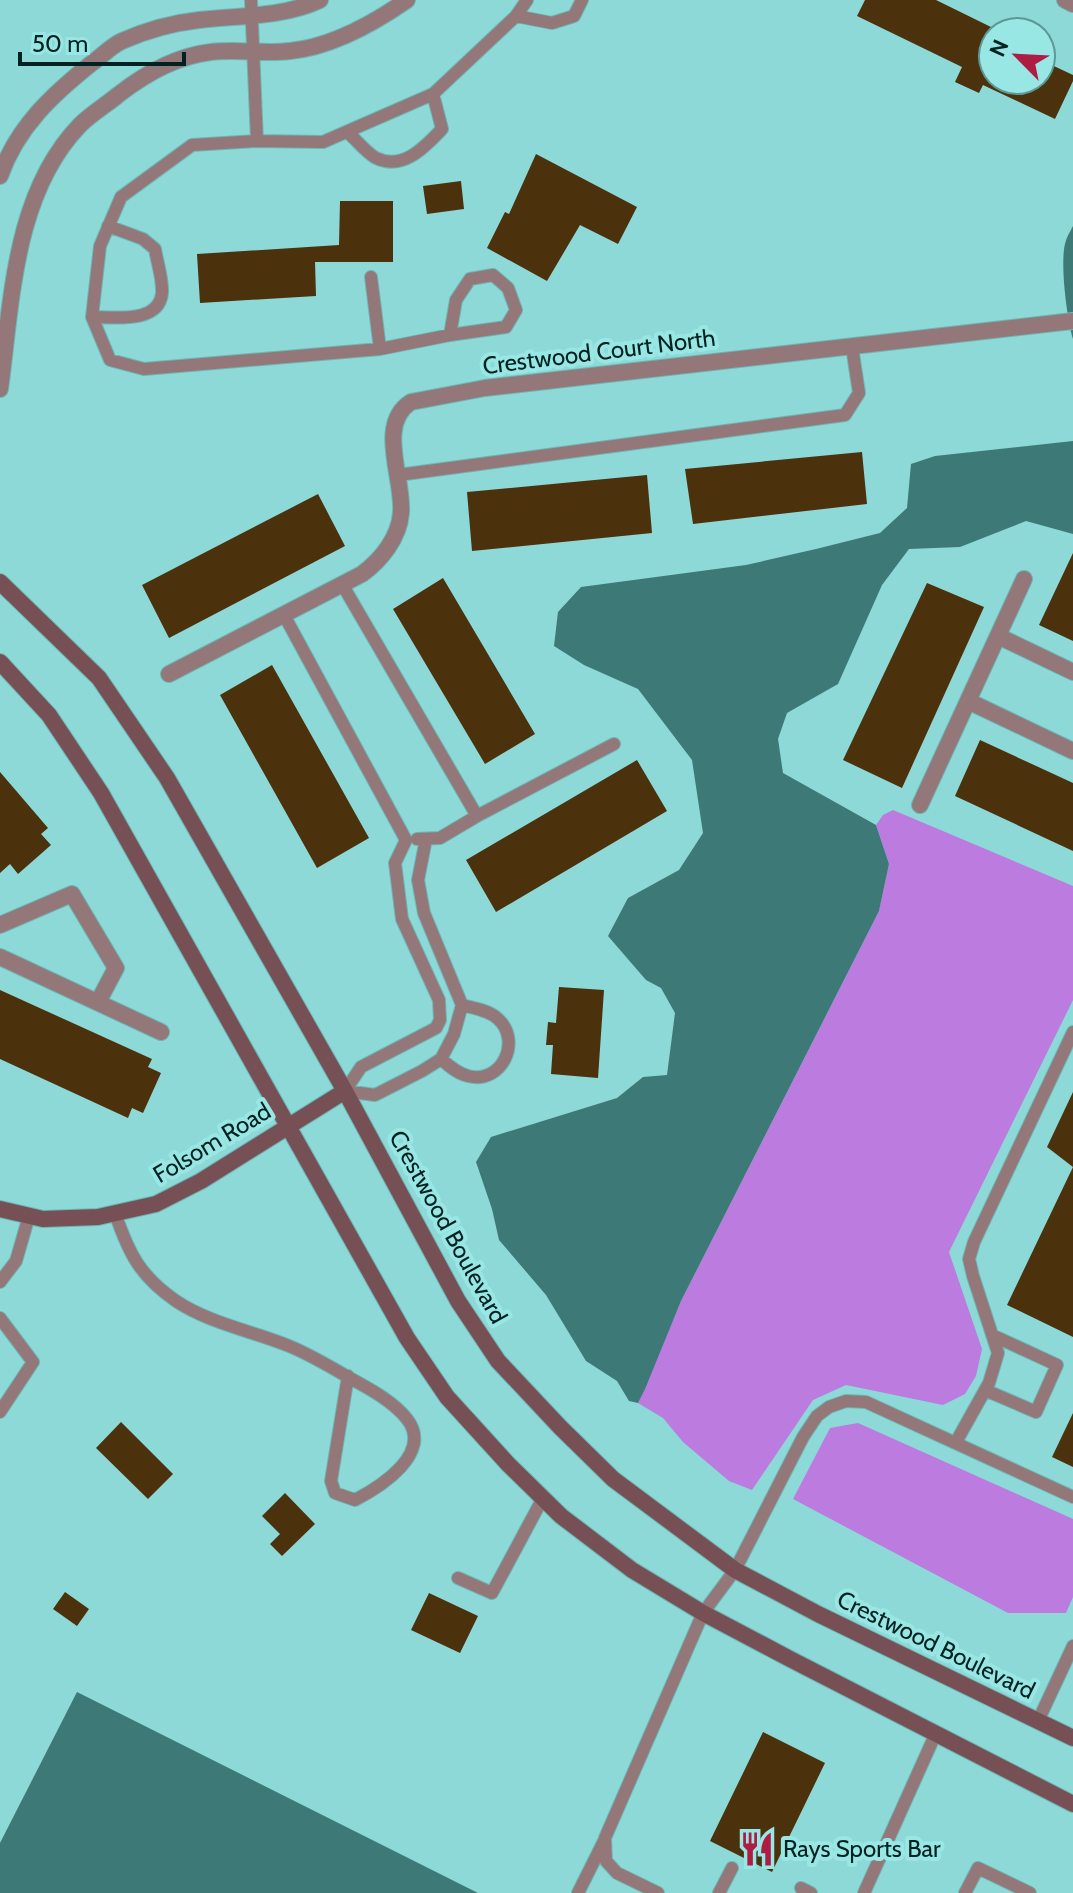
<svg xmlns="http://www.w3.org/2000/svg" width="1073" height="1893" viewBox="0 0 1073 1893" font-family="Cabin,sans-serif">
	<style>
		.forest { fill: #bc7bdf }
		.water { fill: #3d7977 }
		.building { fill: #4b310c }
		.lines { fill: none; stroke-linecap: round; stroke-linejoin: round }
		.lane-casing { stroke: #70b4b3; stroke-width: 14 }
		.street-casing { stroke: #70b4b3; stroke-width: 18 }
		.secondary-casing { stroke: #70b4b3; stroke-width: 18 }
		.lane { stroke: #937779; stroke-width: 12 }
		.street { stroke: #937779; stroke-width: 16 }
		.secondary { stroke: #765054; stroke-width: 16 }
		.labels { text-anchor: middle; stroke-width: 8; stroke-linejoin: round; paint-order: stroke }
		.street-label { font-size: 24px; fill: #012221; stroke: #99e7e4 }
		.poi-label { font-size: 24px; fill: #012221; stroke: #99e7e4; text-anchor: start }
	</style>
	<rect width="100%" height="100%" fill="#8cd9d7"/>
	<path class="forest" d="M893 810 1073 886V1000L949 1252 982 1349 976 1376 965 1394 943 1405 846 1385 813 1400 752 1490 729 1481 683 1442 663 1418 638 1403 681 1301 879 911 889 864 876 825 883 815Z
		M858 1423 1073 1519V1597L1066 1613H1008L793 1499 830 1428Z"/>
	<path class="water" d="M1073 226V339C1067 319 1060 264 1065 244 1066 238 1070 232 1073 226Z
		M1073 441V534L1026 521 960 547 909 549 882 585 838 684 787 713 778 739 783 773 876 825 889 864 879 911 681 1301 645 1389 638 1403 629 1401 617 1381 586 1361 546 1295 499 1240 492 1209 476 1162 491 1137 617 1098 643 1077 667 1075 675 1013 661 988 646 980 608 936 628 898 679 870 703 833 692 760 638 689 584 665 554 646 558 612 581 587 746 565 816 549 880 533 907 508 911 464 935 456Z
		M77 1692 478 1893H0V1843Z"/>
	<path class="building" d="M865 0H936L993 28V80H1041V60L1073 75V81L1055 119 983 85 979 93 955 82 962 67 857 16Z
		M536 154 637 207 618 244 580 225 547 281 487 248 505 212 509 214Z
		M461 181 464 209 427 214 423 186Z
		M340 201H393V262H315L316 296 200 303 197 254 339 245Z
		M862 452 867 504 693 524 685 469Z
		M647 475 652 533 472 551 467 492Z
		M318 494 345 546 169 638 142 585Z
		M1073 553V641L1039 625Z
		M443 578 535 734 485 764 393 609Z
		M927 583 984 607 902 788 843 760Z
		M272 665 369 838 317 868 220 695Z
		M980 740 1073 783V851L955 796Z
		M637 760 667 811 496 912 466 860Z
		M0 772 48 828 41 834 51 845 18 874 10 864 0 873Z
		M559 987 604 990 598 1078 551 1074 553 1045H546L548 1022 556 1023Z
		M0 990 152 1059 148 1067 161 1073 143 1113 132 1108 128 1118 0 1059Z
		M1073 1092V1167L1047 1147Z
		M1073 1167V1337L1007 1305Z
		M1073 1413V1467L1052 1457Z
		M121 1422 173 1474 148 1499 96 1448Z
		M285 1493 315 1524 282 1556 270 1544 280 1534 262 1516Z
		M65 1592 89 1609 77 1626 53 1609Z
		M429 1593 478 1616 460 1653 411 1630Z
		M763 1732 825 1763 772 1872 710 1841Z"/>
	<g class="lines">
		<g class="lane-casing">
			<path id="lane" d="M251 0 257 141 323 142 433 94 516 16 527 0
				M516 16 552 23 574 16 582 0
				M347 132C356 139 366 153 376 158 403 171 425 147 442 129L433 94
				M257 141 192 145 121 197 100 246 92 317 110 360 144 369 380 349 371 277
				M92 317C114 317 159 324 162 293 163 279 157 262 155 249L143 239 108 226
				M380 349 450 335 456 300 470 279 493 275 508 288 516 310 506 327 450 335
				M398 475 845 415 859 393 852 347
				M342 584 477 816 440 838 417 839
				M284 615 406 840
				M477 816 614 744
				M406 840 395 863 402 919 439 1000 440 1020 436 1028 361 1067 345 1091 375 1095 422 1071 441 1059 454 1034 462 1005 424 913 418 880 426 839
				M441 1059C449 1066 458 1074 468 1076 502 1085 523 1040 497 1018 488 1010 473 1008 462 1005
				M115 1213C129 1254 140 1276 176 1301 209 1323 252 1331 289 1346 309 1354 329 1366 348 1377 368 1388 393 1401 407 1419 434 1453 380 1487 355 1500L335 1493 331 1481 348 1376
				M0 1282 16 1261 29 1216
				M0 1318 33 1362 0 1412
				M985 1390 1036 1412 1057 1365 992 1335
				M956 1442 989 1383 998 1353 973 1276 969 1259 974 1242 1073 1032
				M458 1578 492 1593 543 1498
				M1038 1721 1073 1646
				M801 1888 811 1893
				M578 1893 604 1841
				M658 1893 617 1873 606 1861 605 1838 703 1613 735 1570 803 1437 817 1416 829 1407 846 1401 866 1402 1073 1497
				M719 1893 732 1868
				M864 1893 936 1733
				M965 1893 978 1868 1030 1893"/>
		</g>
		<g class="street-casing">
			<path id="street" d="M1065 0 1073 4
				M0 176C17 127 53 94 92 63 102 56 111 46 122 41 147 30 172 23 199 20 241 15 281 18 320 0
				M0 389C12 300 14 193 80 125 91 114 106 105 118 95 146 73 176 56 211 52 237 49 264 54 290 51 331 47 374 23 407 0
				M998 636 1073 672
				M169 674 362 574C381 560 399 538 401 513 404 479 376 424 411 402L485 388 1073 321
				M968 701 1073 751
				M920 805 1024 579
				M0 925 72 894 116 968 98 1002
				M0 957 161 1032"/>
		</g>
		<g class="secondary-casing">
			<path id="secondary" d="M0 582 99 678 167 778 345 1091 458 1301 498 1361 560 1427 613 1479 735 1570 818 1614 1073 1738
				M0 662 49 715 101 793 407 1338 447 1397 508 1464 561 1516 632 1570 703 1613 792 1660 1073 1804
				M0 1209 43 1219 98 1217 156 1204 201 1181 345 1091"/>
		</g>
		<use href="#lane" class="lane"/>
		<use href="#street" class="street"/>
		<use href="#secondary" class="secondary"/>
	</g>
	<defs>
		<g id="restaurant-bare" transform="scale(2.76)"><path d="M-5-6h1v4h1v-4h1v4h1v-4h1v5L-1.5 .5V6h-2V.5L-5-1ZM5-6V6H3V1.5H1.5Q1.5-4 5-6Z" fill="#ae1b43" stroke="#99e7e4" stroke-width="2.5" paint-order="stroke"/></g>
	</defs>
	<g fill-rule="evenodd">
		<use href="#restaurant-bare" x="757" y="1849"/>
	</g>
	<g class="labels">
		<g class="street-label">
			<text transform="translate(599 352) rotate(-7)" y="8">Crestwood Court North</text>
			<text transform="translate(212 1143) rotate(-31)" y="8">Folsom Road</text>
			<text transform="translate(448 1227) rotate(61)" y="8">Crestwood Boulevard</text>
			<text transform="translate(936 1645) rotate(26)" y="8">Crestwood Boulevard</text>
		</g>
		<g class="poi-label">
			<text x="783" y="1857">Rays Sports Bar</text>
		</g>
	</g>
	<g transform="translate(1017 56) rotate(294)"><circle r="38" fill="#99e7e4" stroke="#5c9896" stroke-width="2"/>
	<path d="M0-6L14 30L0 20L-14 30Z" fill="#ae1b43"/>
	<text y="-12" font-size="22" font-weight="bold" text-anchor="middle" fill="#012221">N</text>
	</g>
	<path d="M20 52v12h164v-12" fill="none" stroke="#012221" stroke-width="4"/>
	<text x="32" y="52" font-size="24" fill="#012221" stroke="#99e7e4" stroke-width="6" paint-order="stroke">50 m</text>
</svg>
